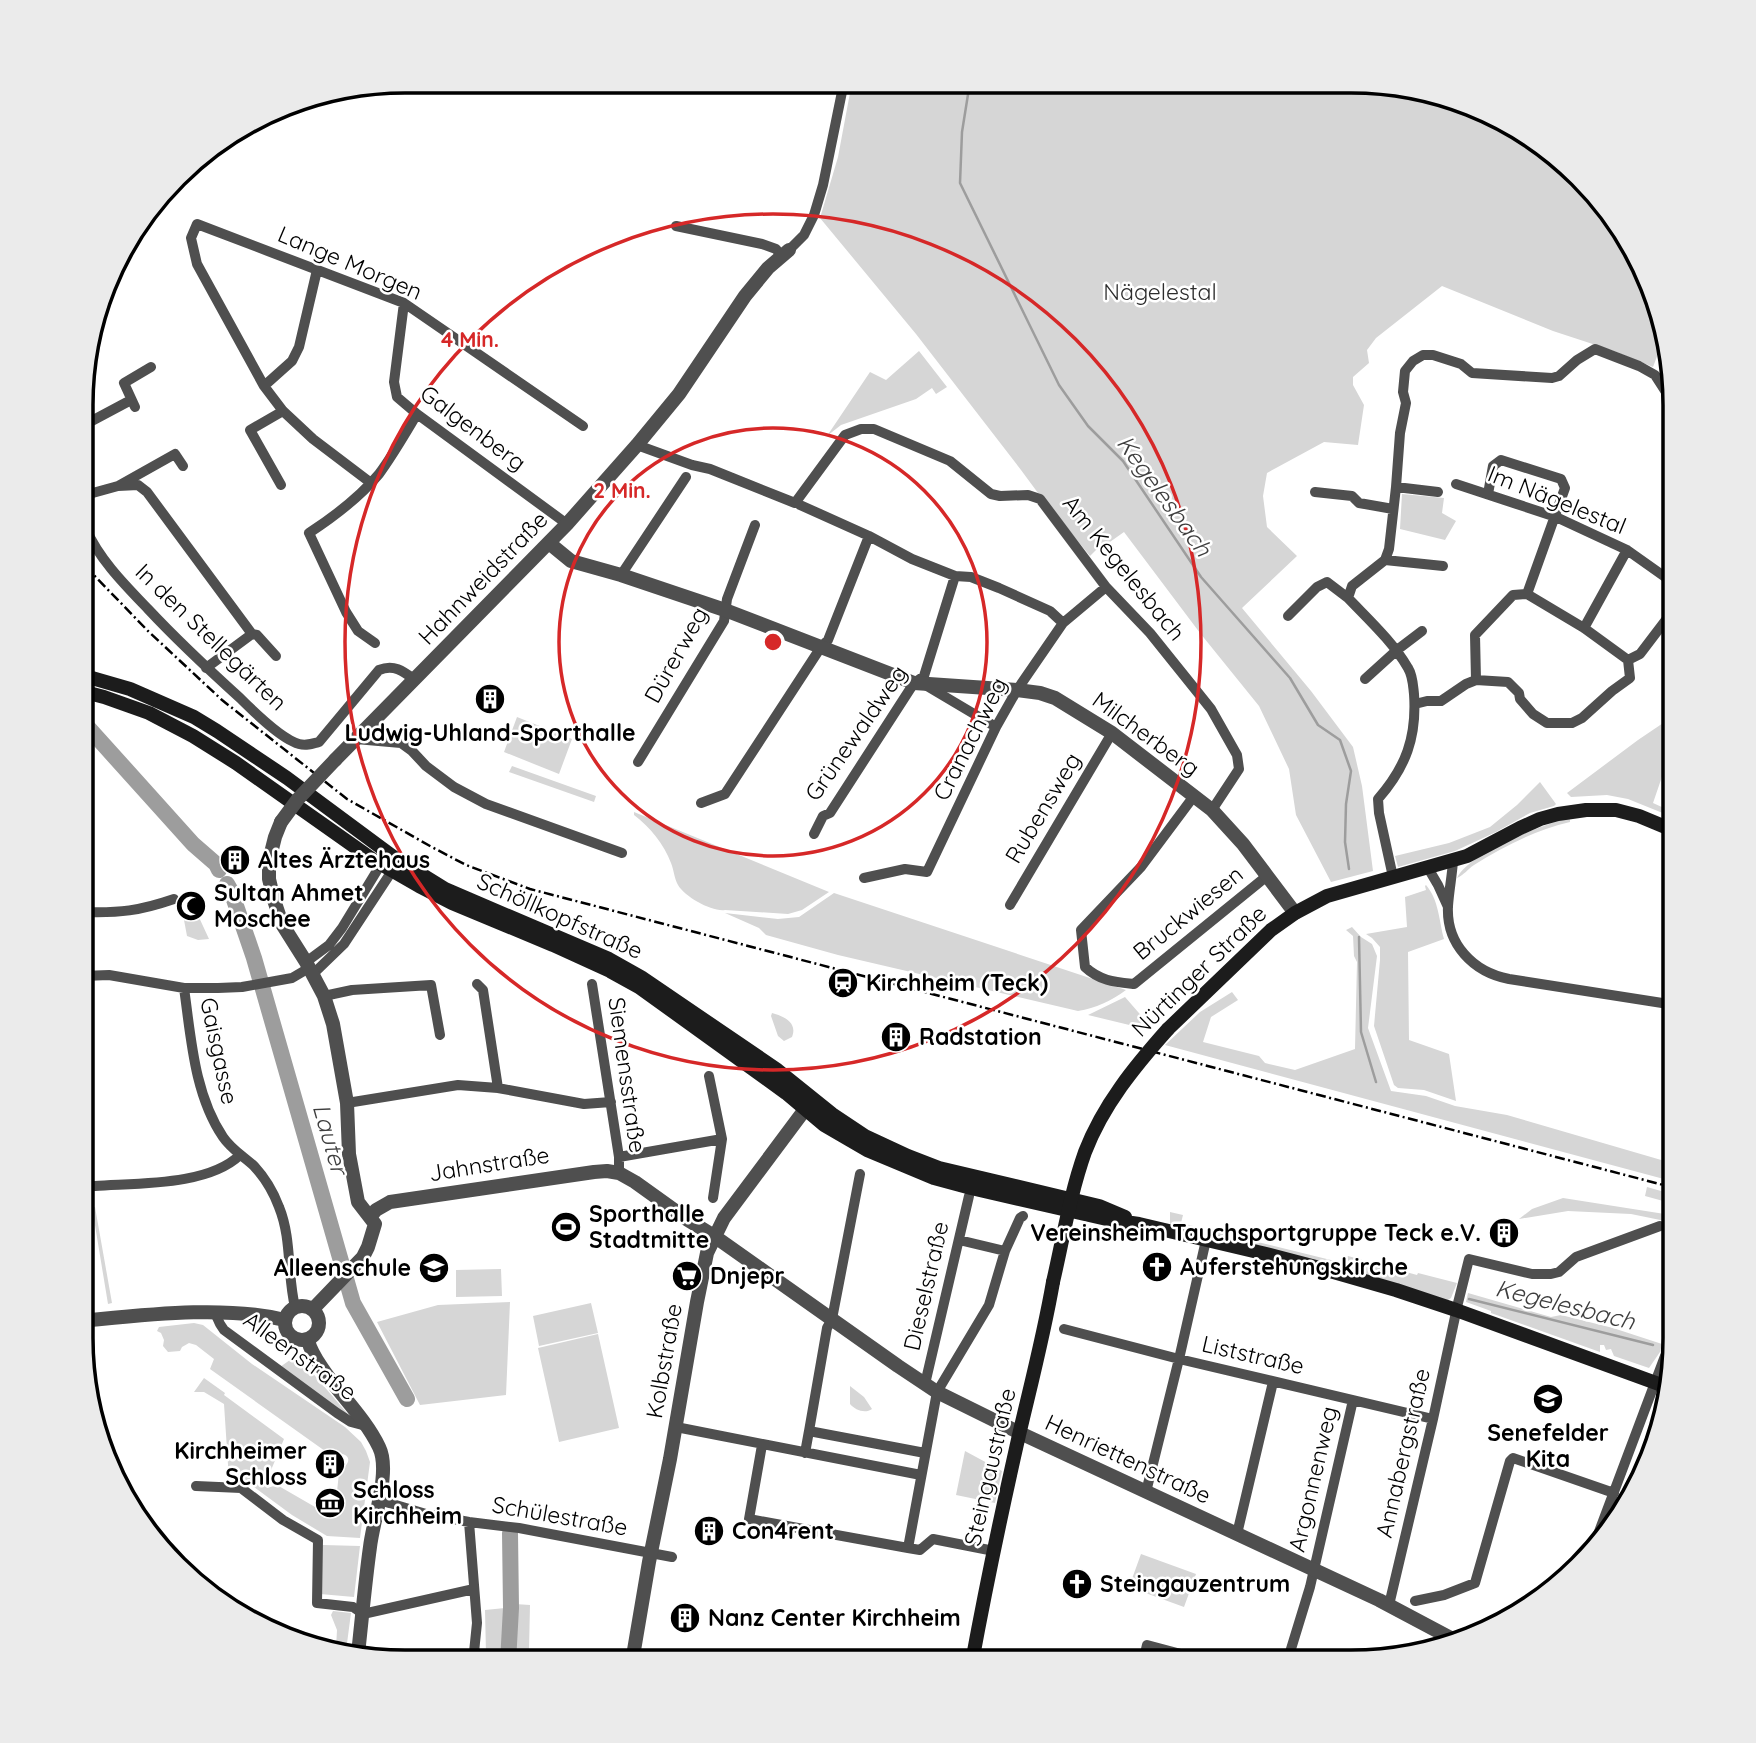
<svg xmlns="http://www.w3.org/2000/svg" width="1756" height="1743" viewBox="0 0 1756 1743" font-family="Quicksand,sans-serif">
	<style>
		.green { fill: #d6d6d6 }
		.lines { fill: none; stroke-linecap: round; stroke-linejoin: round }
		.stream { stroke: #9d9d9d; stroke-width: 2.5 }
		.river { stroke: #9d9d9d; stroke-width: 16 }
		.minor { stroke: #4f4f4f; stroke-width: 10 }
		.tertiary { stroke: #4f4f4f; stroke-width: 14 }
		.secondary { stroke: #1c1c1c; stroke-width: 14 }
		.rail { stroke: #000; stroke-width: 2.5; stroke-dasharray: 10 3.5 2 3.5; stroke-linecap: butt }
		.tertiary-bridge { stroke: #4f4f4f; stroke-width: 14 }
		.secondary-bridge { stroke: #1c1c1c; stroke-width: 14 }
		.ring { fill: none; stroke: #d62828; stroke-width: 3.5 }
		.labels { text-anchor: middle; stroke-width: 5; stroke-linejoin: round; paint-order: stroke }
		.street-label { font-size: 23px; fill: #000; stroke: #fff }
		.park-label { font-size: 23px; fill: #2d2d2d; stroke: #fff }
		.poi-label { font-size: 23px; font-weight: bold; fill: #000; stroke: #fff; text-anchor: start }
		.water-label { font-size: 24px; font-style: italic; fill: #3e3e3e; stroke: #fff }
		.rim { fill: none; stroke: #000; stroke-width: 3.5 }
		.centre { fill: #d62828; stroke: #fff; stroke-width: 3.5 }
		.ring-label { font-size: 21px; text-anchor: middle; font-weight: bold; fill: #d62828; stroke: #fff; stroke-width: 5; stroke-linejoin: round; paint-order: stroke }
	</style>
	<rect width="100%" height="100%" fill="#fff"/>
	<path class="green" d="M852 82 1394 83 1513 124 1609 207 1658 300 1665 335 1653 367 1614 351 1553 331 1442 286 1376 338 1367 350 1369 363 1353 377V385L1364 405 1358 445 1324 442 1267 473 1263 496 1267 527 1297 556 1242 608 1311 691 1353 747 1362 786 1373 871 1331 882 1296 815 1289 769 1259 706 1200 633 1124 532 1100 549 1098 548 1090 556 1039 493H1038L1021 470 916 334 820 218 838 157Z
		M919 351 947 387 936 394 932 388 916 399 841 425 827 436 870 372 886 380Z
		M1402 494 1444 498 1442 513 1456 521 1445 540 1400 529Z
		M1675 715V756L1666 765 1653 803 1675 813V818L1628 799 1607 795 1571 797 1567 793 1638 740Z
		M517 717 572 739 559 774 504 752Z
		M512 766 596 796 594 802 509 772Z
		M1540 782 1556 804 1554 806 1530 813 1496 832 1455 851 1398 867 1395 856 1449 843 1490 827 1517 805Z
		M634 812 829 892 802 910 788 914 725 910C712 912 685 897 678 885 674 878 674 870 671 863 664 844 650 827 634 815Z
		M1570 818V822C1536 830 1504 846 1474 865 1468 869 1464 875 1457 878 1469 853 1543 824 1570 818Z
		M1426 885C1439 900 1439 921 1444 939L1408 952 1409 1040 1449 1054 1456 1101 1424 1090 1398 1088 1394 1085 1374 1026 1380 960V947L1372 938 1366 934 1407 927 1405 897 1426 890 1425 886Z
		M834 893 1126 990C1111 1001 1096 1008 1078 1011L838 955 766 935 759 928 725 913 778 919 799 917Z
		M197 913 209 939 198 940 187 936 184 920Z
		M1352 927 1361 937 1372 944 1377 956 1368 1028 1391 1091 1426 1096 1455 1106 1507 1115 1675 1164V1182L1165 1045 1200 1012 1232 992 1238 1000 1211 1017 1203 1042 1259 1056 1265 1063 1295 1070 1355 1049 1357 962 1354 956 1353 936 1346 930Z
		M1125 997 1152 1028 1150 1030 1088 1015Z
		M772 1013C783 1016 798 1022 792 1037L784 1041 778 1036 771 1016Z
		M1647 1187 1675 1195V1223L1631 1214 1568 1211 1519 1219 1532 1209 1563 1198 1671 1215 1674 1204 1645 1196Z
		M92 1207H95L112 1303 108 1304Z
		M1170 1212 1183 1215 1181 1223 1343 1263 1348 1256 1417 1275 1418 1273 1457 1283 1451 1298 1448 1300H1445L1345 1268 1170 1225Z
		M501 1269 502 1296 456 1297V1270Z
		M1468 1293 1551 1317 1561 1315 1613 1328 1662 1344 1660 1352 1649 1368 1614 1356 1611 1349 1606 1350 1604 1345H1600V1352L1491 1313V1311L1466 1302Z
		M510 1302 506 1395 420 1405 377 1322 438 1305Z
		M591 1303 598 1333 539 1346 533 1316Z
		M194 1323 203 1325 252 1364 345 1427 361 1442 366 1451 370 1462 360 1538 327 1536 292 1515 246 1481 229 1480 224 1404 204 1392H194L204 1378 225 1393 224 1395 284 1439 269 1475 263 1477 267 1488 277 1485 322 1511 335 1512 339 1472C349 1465 354 1455 338 1453L332 1456 210 1369 214 1359 196 1345 189 1343 182 1347 180 1351 168 1352 163 1346 164 1340 161 1333 157 1331 159 1327Z
		M598 1334 619 1428 559 1442 538 1348Z
		M297 1355 353 1420 280 1367Z
		M850 1386 864 1397 872 1409C865 1414 855 1410 850 1404Z
		M965 1451 1002 1471 995 1503 956 1495Z
		M323 1545 360 1546 354 1597 320 1594 321 1548Z
		M1141 1554 1196 1574 1184 1607 1129 1587Z
		M515 1604 530 1605 529 1650 507 1652V1662H492V1654H486L485 1610 505 1608Z
		M333 1611 351 1613 346 1651 336 1648 337 1630 331 1615Z"/>
	<g class="lines">
		<path class="stream" d="M970 82 962 132 960 183 1059 385 1088 426 1123 461 1201 577 1290 678 1318 725 1340 740 1351 771 1346 804 1345 842 1349 869
			M1359 937 1361 1032 1376 1082
			M1469 1299 1653 1345"/>
		<path class="river" d="M85 724 193 844 216 864 219 870
			M227 884 231 891 254 958 353 1303 407 1399
			M508 1662 511 1608 510 1533"/>
		<path class="minor" d="M676 226 762 244 776 249 782 257
			M789 250 804 235 814 215 823 185 844 82
			M404 303 394 382 397 397 417 414 567 524
			M264 386 292 361 299 347 317 270
			M135 407 124 383 151 367
			M86 424 131 400
			M637 445 692 465 710 469 795 503 845 435 861 429H874L950 461 991 494 1000 496 1028 495 1040 499 1106 587 1150 633 1211 709 1237 755 1239 769 1212 810
			M371 483 313 439 283 411 264 386 197 264 191 238 197 224 404 303 583 426
			M1456 484 1556 517 1627 550 1675 584
			M281 485 250 430 283 411
			M118 486 138 485 147 492 252 634 206 668
			M1396 487 1438 492
			M1315 492 1352 496 1359 503 1393 509
			M1488 494 1493 466 1501 460 1561 479 1565 488 1527 594
			M86 497 89 494 118 486 175 454 183 466
			M800 505 869 536 912 559 955 576 971 577 999 588 1050 611 1063 623
			M86 529C99 559 125 585 148 609 177 640 208 669 240 698 253 711 281 739 299 744 306 746 312 744 319 742L379 670C394 664 403 671 415 680
			M1385 560 1443 566
			M621 575 686 477
			M1288 616 1317 587 1327 582 1348 598
			M1584 628 1627 550
			M252 634 257 635 276 656
			M375 643 358 631 346 612 309 533C335 516 359 498 379 474 393 455 405 434 417 414
			M1365 679 1397 650 1422 631
			M1476 680 1475 635 1513 595 1527 594 1584 628 1628 660
			M927 686 996 727
			M1415 704 1427 701H1441L1466 684 1476 680 1508 682 1519 693 1520 699 1533 714 1547 723H1572L1582 718 1612 691 1630 678 1628 660 1640 654 1675 608
			M356 739 401 743 412 751 426 766 454 787 486 804 622 853
			M638 762 724 621 727 599 755 525
			M1194 796 1141 867 1081 930 1085 967C1100 981 1115 982 1134 984L1267 876
			M701 803 725 794 821 647 828 640 869 536
			M814 834 823 816 830 813 914 683 924 676 955 576
			M1453 861C1452 876 1449 891 1448 906 1446 944 1473 972 1509 979L1675 1005
			M1428 868 1438 885 1448 907
			M1393 877 1379 813 1378 799C1406 767 1417 737 1414 694 1413 686 1413 676 1408 668 1393 642 1369 620 1348 598L1352 586 1385 560 1389 549 1396 487 1400 433 1406 403 1403 392 1405 371 1413 361 1423 355H1433L1461 364 1472 373 1552 378 1559 376 1577 360 1595 349 1639 366 1655 375 1675 406
			M864 878 905 869 927 872 996 727 1017 690 1063 623 1106 587
			M1010 905 1112 733
			M84 912C120 913 139 911 174 899
			M306 962 329 945 342 928 381 864 386 861
			M313 974 344 944 392 871 394 864
			M83 976 109 975 184 988H218L242 987 292 978 309 968
			M477 984 483 990 498 1088
			M592 984 619 1157V1173
			M184 988C191 1037 194 1094 223 1137 231 1149 243 1156 254 1166 265 1178 273 1191 279 1207 292 1239 287 1274 295 1307
			M324 996 352 990 431 985 440 1035
			M709 1076 722 1139 713 1198
			M83 1099H84
			M347 1103 458 1085 498 1088 584 1104 611 1102
			M82 1152H89
			M619 1157 722 1139
			M95 1186C137 1183 208 1186 240 1155
			M959 1240 1005 1251
			M215 1313 220 1324 224 1330 337 1413 351 1422 366 1426
			M1064 1329 1179 1359 1433 1419
			M925 1384 969 1196
			M676 1427 921 1475
			M809 1431 827 1328 832 1319 860 1174
			M762 1445 749 1519 908 1548 920 1550 933 1539 994 1551
			M805 1453 809 1431 925 1453
			M196 1486 241 1488 283 1520 318 1540 317 1603 353 1607 363 1614 474 1589
			M1146 1492 1179 1359 1206 1240
			M379 1500 426 1514 469 1522 519 1528 672 1557
			M469 1522 477 1623 473 1662
			M140 1523H142
			M1237 1534 1273 1382
			M1597 1537 1665 1356 1675 1350
			M908 1548 937 1392 989 1305 1005 1251 1020 1218 1023 1216
			M1415 1601 1444 1595 1475 1583 1510 1461 1513 1458 1614 1493
			M1389 1605 1433 1419 1458 1303 1469 1259 1532 1274H1551L1559 1272 1576 1257 1660 1226
			M1143 1662 1147 1645 1211 1662
			M1287 1662 1310 1587 1353 1400"/>
		<path class="tertiary" d="M549 543 571 561 621 575 725 610 914 683 1017 690 1040 693 1055 698 1112 733 1212 810 1243 844 1295 913
			M335 760 567 524 637 445 679 394 745 296 768 268 789 250
			M281 822 275 837 269 861V879L274 900 282 924 306 962 324 996 333 1024 347 1103 349 1154 358 1202 375 1224 368 1247 363 1257 313 1309
			M370 1217 376 1210 390 1202 594 1172 607 1171 619 1173 635 1182 688 1220 714 1236 898 1366 937 1392 1020 1433 1379 1600 1460 1643
			M285 1323a17 17 0 1 1 34 0a17 17 0 1 1-34 0Z
			M81 1321C144 1315 224 1305 285 1320
			M308 1340C310 1350 316 1359 322 1368 340 1395 365 1418 379 1447 391 1471 373 1520 370 1547 365 1583 362 1618 358 1654
			M632 1662 649 1562 670 1459 697 1302 707 1253 724 1218 812 1100"/>
		<path class="secondary" d="M85 676 130 689 194 717 217 731 287 778 395 858 445 889 609 959 641 977 776 1069 832 1114 865 1136 908 1156 939 1168 1099 1206 1125 1217
			M85 692 104 697 149 713 193 736 236 763 372 859 419 886 452 903 553 945 610 971 639 987 786 1093 824 1125 867 1150 934 1178 971 1188 1111 1220 1139 1224 1262 1253 1316 1267 1396 1290 1456 1310 1667 1387
			M1168 1029 1271 930 1295 913 1327 896 1467 856 1520 828 1540 819 1558 814 1586 810H1616L1639 816 1675 831
			M972 1662C986 1586 1002 1510 1019 1435 1031 1384 1044 1334 1053 1282"/>
		<path class="rail" d="M85 566 148 631 222 700 347 799 430 846 466 865 530 889 1675 1188"/>
		<path class="tertiary-bridge" d="M281 822 298 799 335 760"/>
		<path class="secondary-bridge" d="M1053 1282C1063 1239 1070 1194 1085 1152 1103 1105 1135 1066 1168 1029"/>
	</g>
	<g class="ring">
		<circle cx="773" cy="642" r="214"/>
		<circle cx="773" cy="642" r="428"/>
	</g>
	<defs>
		<g id="building-disc" transform="scale(1.575)"><circle r="9.5" fill="#000" stroke="#fff"/><path d="M-4-6H4V6H1V3H-1V6H-4ZM-2.5-4.3h1.7v1.8h-1.7ZM.8-4.3h1.7v1.8H.8ZM-2.5-1h1.7V.8h-1.7ZM.8-1h1.7V.8H.8Z" fill="#fff"/></g>
		<g id="mosque-disc" transform="scale(1.575)"><circle r="9.5" fill="#000" stroke="#fff"/><path d="M3.5-4.9A6 6 0 1 0 3.5 4.9A5 5 0 1 1 3.5-4.9Z" fill="#fff"/></g>
		<g id="station-disc" transform="scale(1.575)"><circle r="9.5" fill="#000" stroke="#fff"/><path d="M-3-6H3Q5-6 5-4V2Q5 4 3 4L4.5 6H3L1.5 4h-3L-3 6H-4.5L-3 4Q-5 4-5 2V-4Q-5-6-3-6ZM-3.5-4v3h7v-3ZM-3.5 1v1.5H-2V1ZM2 1v1.5H3.5V1Z" fill="#fff"/></g>
		<g id="stadium-disc" transform="scale(1.575)"><circle r="9.5" fill="#000" stroke="#fff"/><path d="M0-5a6.5 5 0 1 0 0 10a6.5 5 0 1 0 0-10ZM-3.5-1.8h7v3.6h-7Z" fill="#fff"/></g>
		<g id="church-disc" transform="scale(1.575)"><circle r="9.5" fill="#000" stroke="#fff"/><path d="M-1.2-6h2.4v3.5h3.3v2.4h-3.3V6h-2.4V-.1h-3.3v-2.4h3.3Z" fill="#fff"/></g>
		<g id="school-disc" transform="scale(1.575)"><circle r="9.5" fill="#000" stroke="#fff"/><path d="M0-5L7-2L0 1L-7-2ZM-4 1L0 2.5L4 1V4Q0 6-4 4Z" fill="#fff"/></g>
		<g id="supermarket-disc" transform="scale(1.575)"><circle r="9.5" fill="#000" stroke="#fff"/><path d="M-6-5.5h2.5l.6 2H6L4.5 2H-2.5L-4.4-4H-6ZM-1.5 3.2a1.3 1.3 0 1 0 .1 0ZM3 3.2a1.3 1.3 0 1 0 .1 0Z" fill="#fff"/></g>
		<g id="museum-disc" transform="scale(1.575)"><circle r="9.5" fill="#000" stroke="#fff"/><path d="M0-6L6-3V-2H-6V-3ZM-5-1h2V3h-2ZM-1-1h2V3h-2ZM3-1h2V3H3ZM-6 4H6V6H-6Z" fill="#fff"/></g>
	</defs>
	<g fill-rule="evenodd">
		<use href="#building-disc" x="490" y="699"/>
		<use href="#building-disc" x="235" y="860"/>
		<use href="#mosque-disc" x="191" y="906"/>
		<use href="#station-disc" x="843" y="983"/>
		<use href="#building-disc" x="896" y="1037"/>
		<use href="#stadium-disc" x="566" y="1227"/>
		<use href="#building-disc" x="1504" y="1233"/>
		<use href="#church-disc" x="1157" y="1267"/>
		<use href="#school-disc" x="434" y="1268"/>
		<use href="#supermarket-disc" x="687" y="1276"/>
		<use href="#school-disc" x="1548" y="1399"/>
		<use href="#building-disc" x="330" y="1464"/>
		<use href="#museum-disc" x="330" y="1503"/>
		<use href="#building-disc" x="709" y="1531"/>
		<use href="#church-disc" x="1077" y="1584"/>
		<use href="#building-disc" x="685" y="1618"/>
	</g>
	<g class="labels">
		<g class="street-label">
			<text transform="translate(350 263) rotate(23)" y="8">Lange Morgen</text>
			<text transform="translate(473 428) rotate(37)" y="8">Galgenberg</text>
			<text transform="translate(1557 500) rotate(22)" y="8">Im Nägelestal</text>
			<text transform="translate(1124 568) rotate(51)" y="8">Am Kegelesbach</text>
			<text transform="translate(483 578) rotate(-46)" y="8">Hahnweidstraße</text>
			<text transform="translate(211 637) rotate(44)" y="8">In den Stellegärten</text>
			<text transform="translate(676 655) rotate(-61)" y="8">Dürerweg</text>
			<text transform="translate(856 733) rotate(-55)" y="8">Grünewaldweg</text>
			<text transform="translate(1146 734) rotate(36)" y="8">Milcherberg</text>
			<text transform="translate(970 739) rotate(-63)" y="8">Cranachweg</text>
			<text transform="translate(1043 808) rotate(-59)" y="8">Rubensweg</text>
			<text transform="translate(1188 913) rotate(-39)" y="8">Bruckwiesen</text>
			<text transform="translate(560 916) rotate(24)" y="8">Schöllkopfstraße</text>
			<text transform="translate(1199 971) rotate(-44)" y="8">Nürtinger Straße</text>
			<text transform="translate(219 1051) rotate(78)" y="8">Gaisgasse</text>
			<text transform="translate(627 1075) rotate(82)" y="8">Siemensstraße</text>
			<text transform="translate(489 1164) rotate(-9)" y="8">Jahnstraße</text>
			<text transform="translate(926 1286) rotate(-77)" y="8">Dieselstraße</text>
			<text transform="translate(1253 1355) rotate(13)" y="8">Liststraße</text>
			<text transform="translate(300 1356) rotate(36)" y="8">Alleenstraße</text>
			<text transform="translate(664 1361) rotate(-80)" y="8">Kolbstraße</text>
			<text transform="translate(1403 1453) rotate(-77)" y="8">Annabergstraße</text>
			<text transform="translate(1128 1459) rotate(25)" y="8">Henriettenstraße</text>
			<text transform="translate(990 1467) rotate(-77)" y="8">Steingaustraße</text>
			<text transform="translate(1313 1479) rotate(-77)" y="8">Argonnenweg</text>
			<text transform="translate(560 1516) rotate(10)" y="8">Schülestraße</text>
		</g>
		<g class="park-label">
			<text x="1160" y="300">Nägelestal</text>
		</g>
		<g class="poi-label">
			<text x="490" y="741" text-anchor="middle">Ludwig-Uhland-Sporthalle</text>
			<text x="258" y="868">Altes Ärztehaus</text>
			<text x="214" y="901">Sultan Ahmet<tspan x="214" dy="26">Moschee</tspan></text>
			<text x="866" y="991">Kirchheim (Teck)</text>
			<text x="919" y="1045">Radstation</text>
			<text x="589" y="1222">Sporthalle<tspan x="589" dy="26">Stadtmitte</tspan></text>
			<text x="1481" y="1241" text-anchor="end">Vereinsheim Tauchsportgruppe Teck e.V.</text>
			<text x="1180" y="1275">Auferstehungskirche</text>
			<text x="411" y="1276" text-anchor="end">Alleenschule</text>
			<text x="710" y="1284">Dnjepr</text>
			<text x="1548" y="1441" text-anchor="middle">Senefelder<tspan x="1548" dy="26">Kita</tspan></text>
			<text x="307" y="1459" text-anchor="end">Kirchheimer<tspan x="307" dy="26">Schloss</tspan></text>
			<text x="353" y="1498">Schloss<tspan x="353" dy="26">Kirchheim</tspan></text>
			<text x="732" y="1539">Con4rent</text>
			<text x="1100" y="1592">Steingauzentrum</text>
			<text x="708" y="1626">Nanz Center Kirchheim</text>
		</g>
		<g class="water-label">
			<text transform="translate(1164 496) rotate(54)" y="8">Kegelesbach</text>
			<text transform="translate(330 1139) rotate(74)" y="8">Lauter</text>
			<text transform="translate(1565 1305) rotate(14)" y="8">Kegelesbach</text>
		</g>
	</g>
	<path d="M0 0H1756V1743H0ZM405 93H1351A312 312 0 0 1 1663 405V1338A312 312 0 0 1 1351 1650H405A312 312 0 0 1 93 1338V405A312 312 0 0 1 405 93Z" fill="#ebebeb" fill-rule="evenodd"/>
	<path class="rim" d="M405 93H1351A312 312 0 0 1 1663 405V1338A312 312 0 0 1 1351 1650H405A312 312 0 0 1 93 1338V405A312 312 0 0 1 405 93Z"/>
	<circle cx="773" cy="642" r="10" class="centre"/>
	<g class="ring-label">
		<text x="470" y="347">4 Min.</text>
		<text x="622" y="498">2 Min.</text>
	</g>
</svg>
